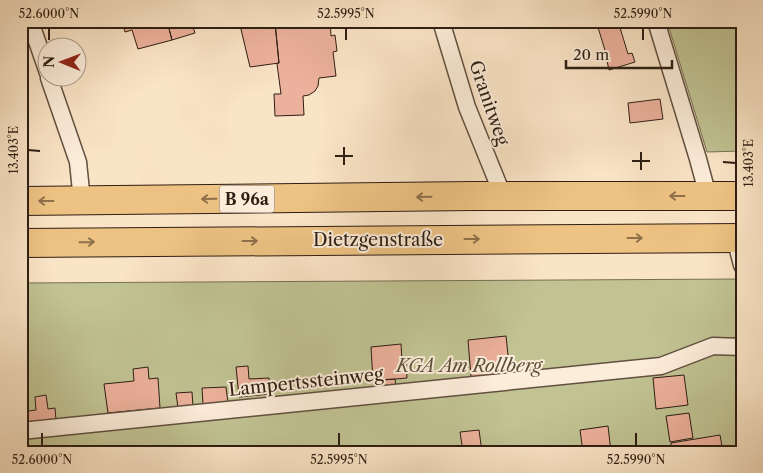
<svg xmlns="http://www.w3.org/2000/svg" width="763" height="473" viewBox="0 0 763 473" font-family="'Libre Caslon Text',serif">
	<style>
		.green { fill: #c1c393; stroke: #787053 }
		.building { fill: #ecb19c; stroke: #2e1e13 }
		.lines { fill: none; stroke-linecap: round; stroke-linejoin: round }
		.service-casing { stroke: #615040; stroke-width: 19 }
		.primary-casing { stroke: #2e1e13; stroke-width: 30 }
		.service { stroke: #fcedda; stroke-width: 16 }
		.primary { stroke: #edc283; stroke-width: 28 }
		.oneway { stroke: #8e704b }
		.ticks { fill: none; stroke: #2e1e13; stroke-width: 2 }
		.labels { text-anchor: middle; stroke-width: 4; stroke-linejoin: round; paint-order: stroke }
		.shield { fill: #fcedda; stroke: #6c5c4f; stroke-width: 1 }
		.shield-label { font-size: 16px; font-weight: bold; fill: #2e1e13 }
		.street-label { font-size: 18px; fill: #2e1e13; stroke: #fcedda }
		.park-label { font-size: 18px; font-style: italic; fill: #5a5039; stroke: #fcedda }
		.neatline { fill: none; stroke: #2e1e13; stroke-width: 2 }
		.ticks-label { font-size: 12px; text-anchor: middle; fill: #2e1e13 }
	</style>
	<rect width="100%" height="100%" fill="#fae4c6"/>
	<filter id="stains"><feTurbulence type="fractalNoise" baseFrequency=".004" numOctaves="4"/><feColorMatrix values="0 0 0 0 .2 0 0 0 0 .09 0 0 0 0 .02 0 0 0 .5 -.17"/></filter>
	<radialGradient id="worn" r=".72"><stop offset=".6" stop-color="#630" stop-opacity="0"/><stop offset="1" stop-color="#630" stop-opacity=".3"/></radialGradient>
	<path class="green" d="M667 21H742V151L707 152Z
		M742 279V452H21V283Z"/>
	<path class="building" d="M122 21H167L172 40 138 49 132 30 125 32Z
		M167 21H191L195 33 172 40Z
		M239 21H281L275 23 279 63 250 67Z
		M291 21H330L331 36 335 35 337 51 333 52 336 76 319 78 318 86 315 91 309 95 303 96 304 115 275 116 274 94H281L277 64 279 63 275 23Z
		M596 21H618L628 54 632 53 635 62 609 70 607 61 608 60Z
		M660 99 663 119 630 123 628 103Z
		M506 336 510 374 471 377 468 340Z
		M401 344 402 360H406L407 378 373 381 371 347Z
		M248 366 249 379 269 378 270 394 239 397 236 367Z
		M148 367 149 379 158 378 160 408 108 413 104 384 134 381 133 369Z
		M684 375 688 405 656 409 653 378Z
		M395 379 396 386 376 388V380Z
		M226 387 228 403 203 405 202 388Z
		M192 392 193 407 178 408 176 393Z
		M46 395 48 409 55 408 56 420 21 424V412L36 410 35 397Z
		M689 413 693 438 670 442 666 416Z
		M608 426 611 452H583L580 430Z
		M479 430 482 452H463L460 432Z
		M720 435 723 452H672L671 443Z"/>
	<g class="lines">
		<g class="service-casing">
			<path id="service" d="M30 21 48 73
				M441 21 467 107 503 196
				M656 21 698 159 708 196
				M49 78 78 162 82 201
				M735 238 742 265
				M21 431 661 366 713 346 742 347"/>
		</g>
		<g class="primary-casing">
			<path id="primary" d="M21 201 472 196H742
				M21 243 742 238"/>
		</g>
		<use href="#service" class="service"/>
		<use href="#primary" class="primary"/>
	</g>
	<defs><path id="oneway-shaft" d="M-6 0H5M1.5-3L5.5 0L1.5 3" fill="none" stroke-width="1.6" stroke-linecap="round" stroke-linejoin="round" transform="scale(1.25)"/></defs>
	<g class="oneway">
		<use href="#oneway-shaft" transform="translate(677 196) rotate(180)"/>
		<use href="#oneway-shaft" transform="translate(424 197) rotate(179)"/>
		<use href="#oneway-shaft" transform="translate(209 199) rotate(179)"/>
		<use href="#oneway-shaft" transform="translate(46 201) rotate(180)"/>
		<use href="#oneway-shaft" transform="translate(635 238)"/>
		<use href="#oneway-shaft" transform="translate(472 239)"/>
		<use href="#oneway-shaft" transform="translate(250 241)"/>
		<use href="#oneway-shaft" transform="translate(87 242) rotate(-1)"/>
	</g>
	<path class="ticks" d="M49 40V28M346 40V28M643 40V28M28 150 40 151M335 156H353M632 161H650M723 162 736 163M344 165V147M641 170V152M42 446V433M339 446V433M636 446V433"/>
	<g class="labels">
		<rect class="shield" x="219.5" y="185.5" width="55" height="27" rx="4"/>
		<g class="shield-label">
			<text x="247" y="205">B 96a</text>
		</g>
		<g class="street-label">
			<text transform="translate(489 103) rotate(71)" y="6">Granitweg</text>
			<text x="378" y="246">Dietzgenstraße</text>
			<text transform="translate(306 382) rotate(-6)" y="6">Lampertssteinweg</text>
		</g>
		<g class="park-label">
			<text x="469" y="372">KGA Am Rollberg</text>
		</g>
	</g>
	<rect width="763" height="473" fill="none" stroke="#fae4c6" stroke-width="55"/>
	<g transform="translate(62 62) rotate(271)"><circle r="24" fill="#fcedda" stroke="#aa9a8a"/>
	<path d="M0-4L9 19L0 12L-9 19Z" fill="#8f2418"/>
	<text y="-8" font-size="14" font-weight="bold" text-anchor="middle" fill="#2e1e13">N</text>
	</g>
	<path d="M566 60v8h106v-8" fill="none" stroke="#2e1e13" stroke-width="2.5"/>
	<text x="573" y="60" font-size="15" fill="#2e1e13" stroke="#fcedda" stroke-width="4" paint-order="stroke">20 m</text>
	<rect x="28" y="28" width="708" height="418" class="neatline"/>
	<g class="ticks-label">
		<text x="49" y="18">52.6000°N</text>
		<text x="346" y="18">52.5995°N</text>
		<text x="643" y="18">52.5990°N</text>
		<text transform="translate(14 150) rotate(-90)" y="4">13.403°E</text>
		<text transform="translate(749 163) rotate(-90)" y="4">13.403°E</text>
		<text x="42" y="464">52.6000°N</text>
		<text x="339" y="464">52.5995°N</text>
		<text x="636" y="464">52.5990°N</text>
	</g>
	<rect width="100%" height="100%" filter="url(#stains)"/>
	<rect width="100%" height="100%" fill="url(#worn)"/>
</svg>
